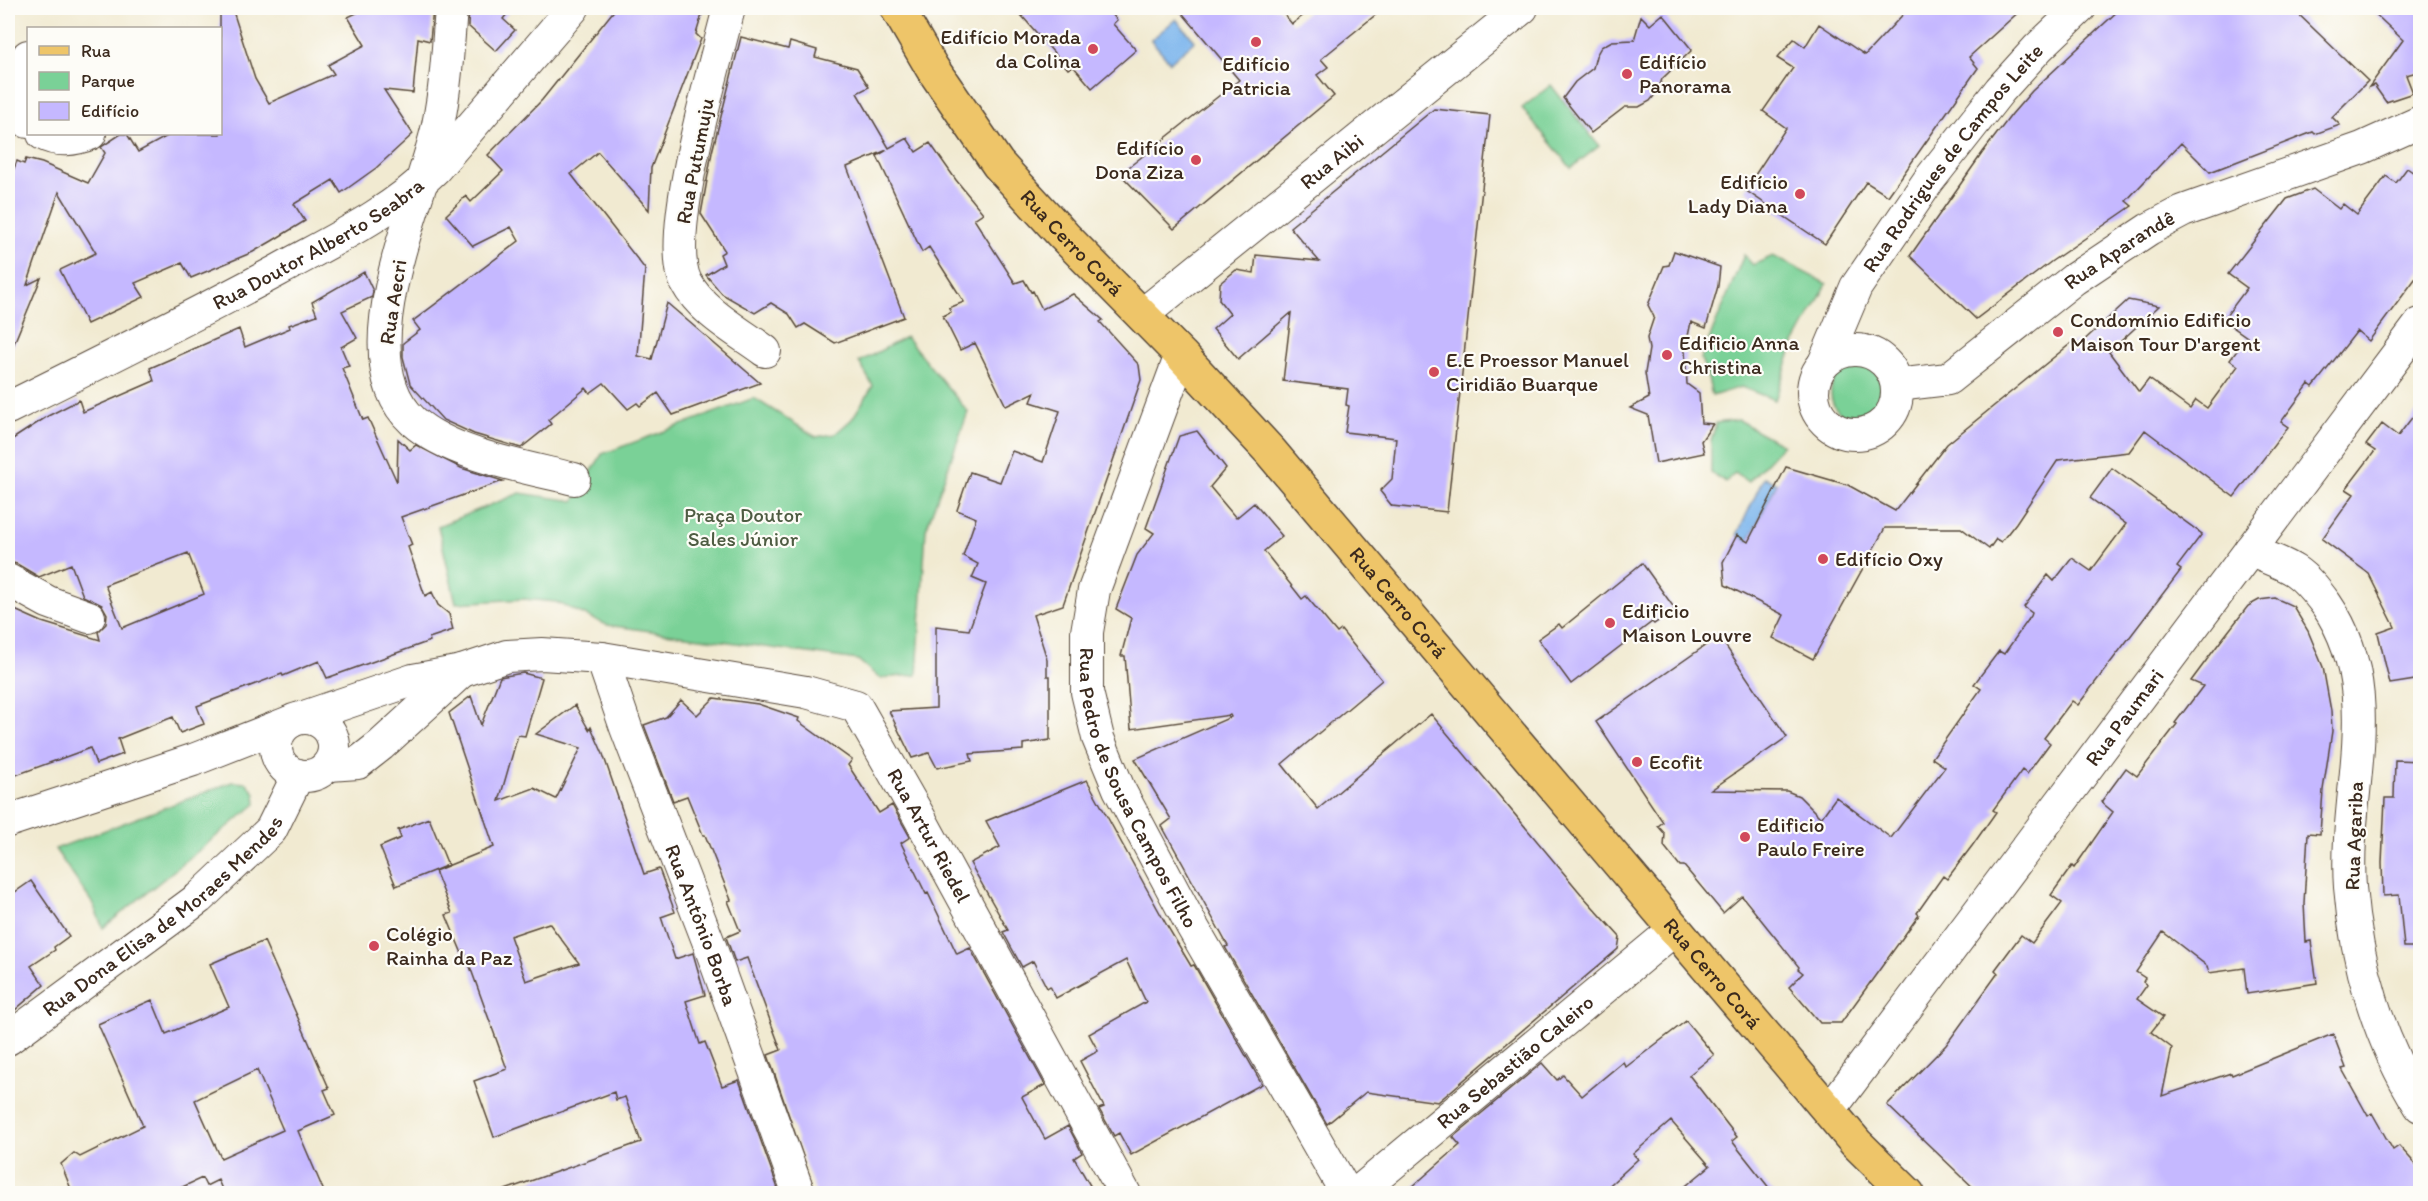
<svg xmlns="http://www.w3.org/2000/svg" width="2428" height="1201" viewBox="0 0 2428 1201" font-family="Itim,sans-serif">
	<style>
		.green { fill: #7ad197; stroke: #5a7e5a; stroke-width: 1.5 }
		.water { fill: #7cb5ed; stroke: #5c7086; stroke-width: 1.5 }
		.building { fill: #c5b8ff; fill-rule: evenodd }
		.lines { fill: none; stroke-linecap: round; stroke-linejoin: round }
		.minor-casing { stroke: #564739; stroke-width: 34 }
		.primary-casing { stroke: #564739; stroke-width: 36 }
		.minor { stroke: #fff; stroke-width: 32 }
		.primary { stroke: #eec569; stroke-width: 33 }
		.poi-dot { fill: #d1495b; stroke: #fdfcf7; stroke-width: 2 }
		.labels { text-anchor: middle; stroke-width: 4.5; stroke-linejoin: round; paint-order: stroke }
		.poi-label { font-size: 21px; fill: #3b2a1e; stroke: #fdfcf7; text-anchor: start }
		.street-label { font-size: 21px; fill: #3b2a1e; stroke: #fdfcf7 }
		.park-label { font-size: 21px; fill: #4e5c42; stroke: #fdfcf7 }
	</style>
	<rect width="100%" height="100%" fill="#fdfcf7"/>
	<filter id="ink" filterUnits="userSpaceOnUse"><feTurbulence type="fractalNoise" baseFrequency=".0167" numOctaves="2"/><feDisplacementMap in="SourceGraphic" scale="12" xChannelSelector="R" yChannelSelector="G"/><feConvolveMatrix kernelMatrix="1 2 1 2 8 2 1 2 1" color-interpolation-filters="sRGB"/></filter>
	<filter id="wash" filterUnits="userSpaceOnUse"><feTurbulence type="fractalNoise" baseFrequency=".008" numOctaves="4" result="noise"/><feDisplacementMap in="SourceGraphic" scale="24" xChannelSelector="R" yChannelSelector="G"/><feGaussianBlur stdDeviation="1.35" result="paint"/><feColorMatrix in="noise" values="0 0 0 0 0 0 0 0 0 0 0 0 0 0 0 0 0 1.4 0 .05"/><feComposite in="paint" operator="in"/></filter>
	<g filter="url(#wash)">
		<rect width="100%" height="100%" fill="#f1ead1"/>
		<path class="green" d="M1551 85 1599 146 1571 168 1522 108Z
			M1744 255 1753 265 1773 256 1827 284 1793 346 1775 400 1741 387 1712 396 1707 374 1701 359Z
			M906 337 968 412 926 529 917 675 879 678 858 660 607 625 556 602 524 599 456 603 438 526 520 493 574 501 602 454 754 398 816 437 835 434 852 419 873 386 859 362Z
			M1831 393a27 27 0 1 1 54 0a27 27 0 1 1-54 0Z
			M1738 420 1783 445 1748 482 1735 473 1726 482 1711 473V441L1716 423Z
			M232 782 247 783 255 793 256 804 103 928 93 904 55 849Z"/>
		<path class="water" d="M1176 19 1195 41 1170 62 1151 40Z
			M1764 477 1777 484 1748 542 1737 535Z"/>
		<g id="blocks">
			<path class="building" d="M220 8H232L255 79 269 103 334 74 328 65 365 45 348 17 367 8H433L430 41 418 38 413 93 384 90 413 134 376 168 341 193 333 180 294 204 305 221 272 241 253 252 191 278 182 263 135 283 144 297 87 324 60 270 96 253 59 192 27 285 41 278 8 358V183L17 161 24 164 26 159 42 163 88 183 105 153 101 147 121 134H127L138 152 171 134H220Z
				M469 8H512L503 19 515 30 496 51 468 26Z
				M616 8H704L696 34 701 39 651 168 649 210 598 152 571 174 645 269 638 356 652 359 667 303 760 383 673 415 658 393 640 406 637 403 628 409 604 383 590 393 586 388 548 420 551 424 521 448 474 434 443 420 410 384 403 357V343L420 330 413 321 519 241 511 227 473 246 446 215 466 196 471 202 503 171 488 155 542 100Z
				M1015 8H1107L1117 20 1113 24 1136 50 1092 88 1073 66 1068 69Z
				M1178 8H1279L1292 24 1313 8H1384L1321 59 1328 67 1317 75 1334 96 1174 229 1120 174 1239 80Z
				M1909 8H2023L1969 57 1978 68 1888 196 1866 182 1825 244 1745 190 1786 128 1763 111 1793 68 1777 58 1794 39 1805 47 1819 24 1865 55Z
				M2121 8H2292L2368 81 2332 117 2340 125 2315 134 2313 132 2210 172 2181 143 2126 201 2132 206 2052 261 1976 319 1910 256 1983 152 2012 114 2032 91Z
				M2369 8H2421V71L2406 75 2413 93 2386 102 2374 85 2369 87 2403 40Z
				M1663 14 1692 50 1662 79 1658 91 1650 101 1639 107H1625L1591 133 1563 98 1575 82 1593 68 1596 56 1601 47 1612 41 1634 40 1641 16 1650 25Z
				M741 37 788 49 790 42 817 50 815 57 857 68 869 87 857 93 889 148 907 138 916 152 930 143 956 180 983 213 974 219 1015 283 1024 280 1031 292 1033 291 1042 309 1073 294 1103 320 1100 322 1139 365 1141 380 1063 605 1033 615 1047 659V676H1050V740L1023 744V750L970 754 972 761 937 768 929 753 912 758 889 711 936 708V626L969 630 986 584 972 578 978 564 963 556 976 518 957 510 970 472 1000 482 1012 451 1043 462 1060 411 1031 402 1035 392 1006 406 975 343 960 350 943 316 951 312 949 308 964 302 929 247 922 252 877 156 887 150 847 167 904 317 835 343 805 324 798 328 789 314 771 303 755 313 722 294 706 275 724 264 720 254 725 251 701 214 712 152Z
				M1434 109 1490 115 1447 512 1392 506 1380 491 1392 479 1396 438 1345 432 1349 406 1346 405 1348 389 1283 381 1291 313 1238 359 1213 329 1230 314 1219 300 1220 283 1236 270 1254 273 1256 255 1319 261 1290 227Z
				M2407 168 2421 178V271L2369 341 2357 331 2313 387 2309 384 2281 422 2288 427 2234 497 2145 430 2129 452 2058 460 2016 523 2001 542 1996 539 1989 549 1961 528H1885L1813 659 1773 638 1784 615 1725 585 1723 562 1737 535 1748 542 1786 467 1848 485 1895 511 1947 444 2075 340 2079 345 2128 300 2159 306 2109 352 2139 392 2149 379 2190 409 2196 400 2207 408 2238 366 2230 360 2247 337 2223 320 2247 288 2228 274 2287 199 2313 189 2339 209 2343 204 2357 215 2386 176 2396 183Z
				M1674 251 1720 267 1718 286 1706 328 1691 322 1685 350 1687 384 1699 393 1701 423 1713 424 1701 441 1704 453 1656 463 1648 415 1630 408 1649 398 1645 373 1649 349 1647 338 1654 317 1648 305 1664 266 1669 265Z
				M364 272 373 291 372 297 342 311 357 338 341 347 349 366 342 368 363 420 368 418 397 482 398 439 410 450 416 445 461 468 503 481 401 517 412 545 408 547 425 596 432 592 438 605 449 614 453 630 429 638 430 641 327 678 319 661 283 676 282 674 197 706 204 724 180 733 173 717 118 739 123 754 96 764 90 748 8 778V607L42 622 100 640 98 632 106 624 107 614 102 605 83 596 71 564 39 577 17 564 8 562V442L48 416 79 400 83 412 154 381 150 368 239 329 245 347 290 328 289 325 317 315 312 302ZM188 553 204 594 122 628 105 585Z
				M2421 406V679L2390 684 2378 633 2395 627 2368 573 2322 539 2354 494 2346 489 2375 451 2366 445 2382 424 2398 436Z
				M1197 431 1226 468 1210 487 1236 518 1254 503 1282 536 1264 551 1302 599 1306 596 1337 633 1341 630 1382 680 1282 764 1318 809 1431 714 1582 895 1620 937 1618 949 1438 1102 1366 1092 1327 1124 1225 947 1228 946 1162 826 1171 819 1135 759 1231 717 1230 715 1131 729 1125 656H1121L1131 618 1116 609 1137 555 1154 533 1146 528 1179 436Z
				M2112 468 2202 534 2177 567 2181 570 2078 705 2072 701 2044 738 2050 743 2027 774 2022 770 1993 810 1996 812 1972 846 1947 879 1943 876 1917 913 1919 915 1841 1023H1820L1789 987 1803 973 1798 969 1799 967 1742 896 1723 913 1684 866H1680L1664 846 1665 834 1658 826 1663 822 1596 722 1719 636 1787 737 1711 790 1787 791 1799 796 1821 818 1836 797 1891 838 1945 767 1932 758 1981 689 1974 684 1999 651 2004 654 2031 616 2032 613 2024 607 2048 575 2054 581 2072 558 2091 571 2126 524 2090 498Z
				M1642 563 1675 609 1654 624 1652 622 1571 684 1538 639 1559 624 1562 628Z
				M2275 598 2293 606 2308 631 2323 667 2331 711 2332 731 2323 790 2320 834 2308 833 2304 903 2306 942 2311 941 2317 983 2247 994 2244 968 2209 973 2207 966 2163 932 2136 972 2145 978 2143 982 2147 985 2137 999 2163 1017 2151 1032 2172 1048 2162 1096 2231 1073 2232 1075 2333 1034 2346 1068 2342 1069 2368 1116 2372 1113 2393 1150 2399 1146 2421 1170V1194H1980L1887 1105 1946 1045 1998 973 1995 970 2021 935 2032 943 2062 903 2051 895 2072 866 2074 868 2113 812 2101 802 2126 768 2137 776 2177 724 2175 723 2203 686 2191 681 2220 642 2248 606 2259 600Z
				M523 673 542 678 525 736 518 735 499 801 534 788 556 799 581 748 536 734 575 705 589 730 591 727 603 754 644 874 659 869 675 912 661 917 675 959 693 953 705 995 686 1001 700 1044 705 1042 722 1086 739 1080 780 1194H506L505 1190 641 1142 625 1097 616 1100 614 1092 494 1137 474 1081 507 1069 464 950 461 951 446 915 452 913 435 871 494 847 449 713 471 696 481 725 500 677ZM549 923 579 963 526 981 510 936Z
				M714 698 758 704 799 718 798 721 852 760 848 765 879 813 892 805 910 837 901 843 926 894 928 893 957 954 970 948 1045 1085 1022 1097 1045 1139 1068 1126 1082 1153 1074 1158 1095 1194H816L768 1055 781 1050 747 958 735 962 726 937 740 931 728 901 731 900 705 835H703L687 796 673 801 644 725 666 717 681 700 697 715Z
				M2395 760 2421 761V947H2404L2399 895 2383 896 2382 863 2385 798H2394Z
				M1087 780 1166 924 1191 966 1194 965 1262 1084 1131 1155 1119 1133 1114 1136 1099 1109 1104 1107 1080 1061 1098 1051 1089 1034 1146 1002 1126 960 1056 998 1050 986 1047 988 1033 961 1022 967 1003 932 1008 930 970 863 1000 847 986 821Z
				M429 818 448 865 396 886 380 847 401 838 398 830Z
				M31 881 69 936 54 947 55 950 31 966 44 985 8 1016V897Z
				M264 941 329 1088 324 1090 335 1115 298 1131 325 1194H224L218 1180 206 1186 202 1178 167 1194H73L61 1164 74 1153 80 1157 143 1126 98 1024 152 1000 166 1034 229 1007 210 964ZM257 1070 283 1130 221 1158 195 1100Z
				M1686 1021 1714 1055 1689 1075 1737 1137 1732 1141 1774 1194H1676L1710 1166 1671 1121 1633 1154 1638 1159 1600 1194H1404L1460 1145 1453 1137 1542 1063 1557 1080 1563 1075 1582 1096 1623 1062 1626 1067Z"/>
		</g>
	</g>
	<g filter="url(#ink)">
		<use href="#blocks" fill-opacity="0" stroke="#564739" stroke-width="1.5"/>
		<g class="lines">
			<g class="minor-casing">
				<g id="minor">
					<path d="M451 8C448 47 446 87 438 125 422 201 343 357 413 421 451 455 525 467 574 479"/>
					<path d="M729 8C716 62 663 236 686 282 702 312 738 331 765 351"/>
					<path d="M28 56C13 77 12 101 28 122"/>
					<path d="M43 134C57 142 75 140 90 134"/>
					<path id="s1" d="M1142 315 1522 8"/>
					<circle cx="1855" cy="392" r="42"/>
					<path id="s2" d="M1181 355 1094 590 1087 632V692L1098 738 1119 789 1192 926 1347 1194"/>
					<path id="s3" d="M1824 363 1856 287 1929 180 2000 90 2038 48 2080 8"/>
					<path id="s4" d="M1897 385 1948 379 2074 279 2149 229 2183 211 2362 148 2420 122"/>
					<path id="s5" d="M8 408C99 363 190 318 279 270 333 240 391 213 435 169L573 8"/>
					<path d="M2250 550C2264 557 2281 562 2295 571 2307 579 2317 592 2326 604 2387 692 2343 790 2350 887 2356 964 2379 1041 2420 1106"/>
					<path d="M8 580 48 602 89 617"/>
					<path id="s6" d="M602 658 626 728 710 946 799 1194"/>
					<path id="s7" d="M301 718 413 680 462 671 507 656 542 654 602 658 806 692 856 706 917 813 1125 1194"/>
					<circle cx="305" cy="747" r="29"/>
					<path d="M329 765 358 763 381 745 462 671"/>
					<path d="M8 821 193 760 290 722"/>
					<path id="s8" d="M8 1039 199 898 271 830 298 775"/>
					<path id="s9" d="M1829 1111 2420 324"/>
					<path id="s10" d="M1356 1194 1675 929"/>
				</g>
			</g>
			<g class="primary-casing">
				<g id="primary">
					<path id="s11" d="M897 8 932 68 998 164 1064 236 1181 355 1270 451 1856 1143 1908 1194"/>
				</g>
			</g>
			<use href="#minor" class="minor"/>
			<use href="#primary" class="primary"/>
		</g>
	</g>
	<g class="poi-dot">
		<circle cx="1256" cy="42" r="6"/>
		<circle cx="1093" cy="49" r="6"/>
		<circle cx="1627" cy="74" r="6"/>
		<circle cx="1196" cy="160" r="6"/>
		<circle cx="1800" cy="194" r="6"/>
		<circle cx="2058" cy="332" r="6"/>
		<circle cx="1667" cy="355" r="6"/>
		<circle cx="1434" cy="372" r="6"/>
		<circle cx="1823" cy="559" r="6"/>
		<circle cx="1610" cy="623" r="6"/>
		<circle cx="1637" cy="762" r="6"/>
		<circle cx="1745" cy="837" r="6"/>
		<circle cx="374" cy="946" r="6"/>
	</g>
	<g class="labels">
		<g class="poi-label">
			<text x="1081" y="44" text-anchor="end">Edifício Morada<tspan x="1081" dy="24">da Colina</tspan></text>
			<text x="1639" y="69">Edifício<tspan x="1639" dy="24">Panorama</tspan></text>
			<text x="1256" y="71" text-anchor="middle">Edifício<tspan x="1256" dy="24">Patricia</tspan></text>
			<text x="1184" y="155" text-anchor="end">Edifício<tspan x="1184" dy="24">Dona Ziza</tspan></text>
			<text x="1788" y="189" text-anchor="end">Edifício<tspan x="1788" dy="24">Lady Diana</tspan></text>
			<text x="2070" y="327">Condomínio Edificio<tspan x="2070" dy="24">Maison Tour D'argent</tspan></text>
			<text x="1679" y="350">Edificio Anna<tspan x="1679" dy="24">Christina</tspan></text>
			<text x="1446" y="367">E.E Proessor Manuel<tspan x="1446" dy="24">Ciridião Buarque</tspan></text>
			<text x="1835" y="566">Edifício Oxy</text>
			<text x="1622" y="618">Edificio<tspan x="1622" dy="24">Maison Louvre</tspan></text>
			<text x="1649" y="769">Ecofit</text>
			<text x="1757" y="832">Edificio<tspan x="1757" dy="24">Paulo Freire</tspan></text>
			<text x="386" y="941">Colégio<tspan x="386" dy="24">Rainha da Paz</tspan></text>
		</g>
		<g class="street-label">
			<text dy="7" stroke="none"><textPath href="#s3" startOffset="244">Rua Rodrigues de Campos Leite</textPath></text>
			<text transform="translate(695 161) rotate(-79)" y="7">Rua Putumuju</text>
			<text dy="7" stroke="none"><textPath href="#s1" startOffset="244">Rua Aibi</textPath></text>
			<text dy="7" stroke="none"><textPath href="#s5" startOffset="351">Rua Doutor Alberto Seabra</textPath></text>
			<text dy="7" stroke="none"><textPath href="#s11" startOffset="294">Rua Cerro Corá</textPath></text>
			<text dy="7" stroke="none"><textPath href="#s4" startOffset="266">Rua Aparandê</textPath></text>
			<text transform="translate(393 302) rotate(-81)" y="7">Rua Aecri</text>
			<text dy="7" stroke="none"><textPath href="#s11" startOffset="780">Rua Cerro Corá</textPath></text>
			<text dy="7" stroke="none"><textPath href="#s9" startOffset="492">Rua Paumari</textPath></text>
			<text dy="7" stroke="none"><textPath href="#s2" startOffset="460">Rua Pedro de Sousa Campos Filho</textPath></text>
			<text dy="7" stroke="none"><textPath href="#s7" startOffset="718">Rua Artur Riedel</textPath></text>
			<text transform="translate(2354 836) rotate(-88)" y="7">Rua Agariba</text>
			<text dy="7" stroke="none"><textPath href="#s8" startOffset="198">Rua Dona Elisa de Moraes Mendes</textPath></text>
			<text dy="7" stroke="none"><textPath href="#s6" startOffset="285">Rua Antônio Borba</textPath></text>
			<text dy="7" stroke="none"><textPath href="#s11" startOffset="1266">Rua Cerro Corá</textPath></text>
			<text dy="7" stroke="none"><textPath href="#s10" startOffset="207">Rua Sebastião Caleiro</textPath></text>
		</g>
		<g class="park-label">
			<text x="743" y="522">Praça Doutor<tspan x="743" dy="24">Sales Júnior</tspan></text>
		</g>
	</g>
	<rect width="2428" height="1201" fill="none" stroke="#fdfcf7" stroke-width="30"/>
	<rect x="27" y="27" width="195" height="108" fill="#fdfcf7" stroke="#afa8a0" stroke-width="1.5"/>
	<rect x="39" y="46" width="30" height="9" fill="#eec569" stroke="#afa8a0" stroke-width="1.5"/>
	<text x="81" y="57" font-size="18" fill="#3b2a1e">Rua</text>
	<rect x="39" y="72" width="30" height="18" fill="#7ad197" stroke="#afa8a0" stroke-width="1.5"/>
	<text x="81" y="87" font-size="18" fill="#3b2a1e">Parque</text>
	<rect x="39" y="102" width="30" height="18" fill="#c5b8ff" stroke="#afa8a0" stroke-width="1.5"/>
	<text x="81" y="117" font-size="18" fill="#3b2a1e">Edifício</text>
</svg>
